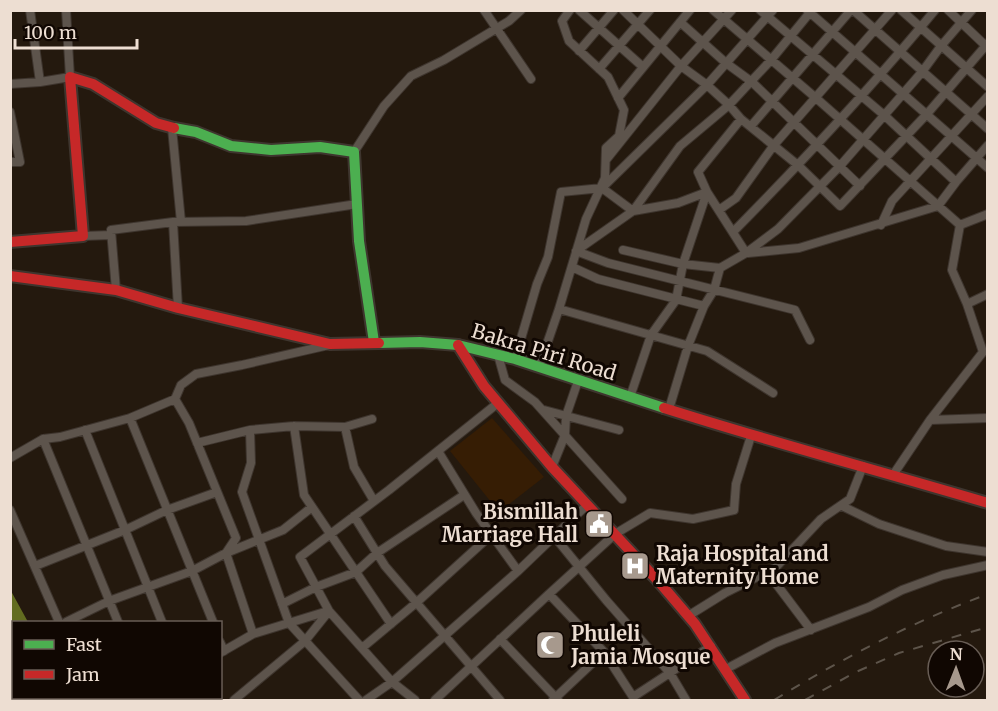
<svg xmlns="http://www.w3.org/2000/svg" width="998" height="711" viewBox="0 0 998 711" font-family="Merriweather,serif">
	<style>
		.built { fill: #361d04 }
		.water { fill: #626c20 }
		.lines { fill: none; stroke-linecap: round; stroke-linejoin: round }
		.street-casing { stroke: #3e352e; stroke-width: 10 }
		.fast-casing { stroke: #3e352e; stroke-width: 14 }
		.jam-casing { stroke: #3e352e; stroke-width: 14 }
		.street { stroke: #5d544c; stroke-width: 8 }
		.fast { stroke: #4caf50; stroke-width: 10 }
		.jam { stroke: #c62828; stroke-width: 10 }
		.rail { stroke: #5d544a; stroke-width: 2; stroke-dasharray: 10 10; stroke-linecap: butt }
		.labels { text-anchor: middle; stroke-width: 6; stroke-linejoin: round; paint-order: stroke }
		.street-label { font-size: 20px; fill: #edded2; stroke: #100702 }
		.poi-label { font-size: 20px; font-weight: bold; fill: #edded2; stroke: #100702; text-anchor: start }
	</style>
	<rect width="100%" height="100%" fill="#24190e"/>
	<path class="built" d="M492 418 544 477 499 512 450 451Z"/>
	<path class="water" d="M11 591 28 622H14V698H73L74 700H11Z"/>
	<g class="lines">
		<g class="street-casing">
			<path id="street" d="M30 10 40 82
				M484 10 531 79
				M579 10 643 67
				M623 10 681 66 707 85 729 105 741 119 799 166 840 206 927 114 988 43
				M713 10 816 98 960 225
				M760 10 884 115 956 182
				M807 10 988 168
				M853 10 988 129
				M901 10 988 87
				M948 10 988 48
				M680 22 726 63 752 82 860 186
				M579 51 614 10
				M599 69 650 10
				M10 84 40 82 70 77 66 10
				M618 98 690 10
				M10 112 20 162H10
				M751 126 851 10
				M172 128 181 222
				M354 152 384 106 411 76 444 60 509 21 521 10
				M606 160 681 66 732 10
				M602 188 633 211 678 203 707 192
				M719 210 736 198 774 145 892 10
				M173 222 178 308
				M881 225 892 201 988 96
				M733 232C803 161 871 88 935 10
				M83 236 111 235
				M623 250 683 264 720 268
				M576 251 633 211 680 146 729 105 771 60 812 10
				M576 251 608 263 795 310 810 340
				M746 253 778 229 840 166 922 72 941 46 972 10
				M748 253 799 248 938 206 956 182 988 145
				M572 267 598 279 704 306
				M116 290 111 230 173 222 246 221 357 204
				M967 304 988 294
				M559 309 707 351 773 393
				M498 355 505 380 535 402 622 499
				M515 359 537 284 548 257 561 192 602 188 707 85 773 10
				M539 367 559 309 586 219 605 178 606 148 619 136 624 110 608 77 569 41 562 21 570 10
				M630 397 651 335 676 300 683 264 707 192
				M175 399 189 423 236 538 226 553 253 634 220 653
				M669 409 688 346 704 306 714 290 720 268 746 253 707 192 698 172 741 119
				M544 410 619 430
				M130 418 213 622
				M930 420 983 352 967 304 952 270 960 225 988 214
				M294 426 304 495 391 624
				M345 427 354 467 374 501
				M85 430 162 622
				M250 430 251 463 242 492 289 623 359 700
				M43 439 118 622
				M197 443 250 430 294 426 345 427 372 419
				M438 451 476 513 518 571 587 505
				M10 458 43 439 60 437 130 418 175 399 181 385 196 374 242 365 329 345
				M552 467 565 435 566 416 578 381
				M893 475 930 420 988 418
				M842 506 879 524 946 546 988 552
				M10 510 59 622
				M354 516 385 566 500 700
				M554 536 606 600 670 673 686 700
				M35 566 125 530 167 510 217 492
				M768 573 811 630
				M549 594 615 534 650 513 693 519 734 510 736 484 751 436
				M282 604 316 587 356 572 377 553 464 495
				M688 616 725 593 775 568 821 519 850 499 863 466
				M66 622 109 601 192 571 226 553 283 530 312 507
				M253 634 328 611
				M500 639 558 700
				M220 642 224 651
				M362 648 416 603 491 535
				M726 669 775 643 869 607 902 590 943 575 988 565
				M206 698 209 700
				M234 700 305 641 329 611
				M366 700 392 682 518 571
				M415 700 392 682 329 611 300 557 389 490 498 403
				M435 700 549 594 604 652
				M553 700 604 652 633 697 711 646"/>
		</g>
		<g class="fast-casing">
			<path id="fast" d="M174 128 196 132 231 146 271 150 320 147 354 152 359 241 374 342
				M379 343 420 342 458 345 515 359 664 408"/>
		</g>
		<g class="jam-casing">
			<path id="jam" d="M10 242 83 236 70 77 93 84 156 123 174 128
				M10 276 116 290 178 308 330 344 379 343
				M458 345 484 386 552 467 660 583 695 624 745 700
				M664 408C771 442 880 471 988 503"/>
		</g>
		<use href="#street" class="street"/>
		<use href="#fast" class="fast"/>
		<use href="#jam" class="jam"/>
		<path class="rail" d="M774 700C845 657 910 623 988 594
			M805 700 856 672 899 653 988 627"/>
	</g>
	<defs>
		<g id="civic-square" transform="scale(1.5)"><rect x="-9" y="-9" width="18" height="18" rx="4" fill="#a7998d" stroke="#100702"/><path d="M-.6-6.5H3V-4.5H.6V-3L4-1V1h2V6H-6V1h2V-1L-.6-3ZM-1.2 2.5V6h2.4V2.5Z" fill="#fff"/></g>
		<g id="hospital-square" transform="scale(1.5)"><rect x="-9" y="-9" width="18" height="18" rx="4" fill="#a7998d" stroke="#100702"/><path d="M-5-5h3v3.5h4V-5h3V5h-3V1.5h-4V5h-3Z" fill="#fff"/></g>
		<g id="mosque-square" transform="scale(1.5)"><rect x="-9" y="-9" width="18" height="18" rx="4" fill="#a7998d" stroke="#100702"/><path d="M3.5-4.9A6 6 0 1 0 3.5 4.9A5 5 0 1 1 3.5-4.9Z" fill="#fff"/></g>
	</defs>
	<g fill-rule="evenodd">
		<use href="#civic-square" x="599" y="524"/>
		<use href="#hospital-square" x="635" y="566"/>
		<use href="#mosque-square" x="550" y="645"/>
	</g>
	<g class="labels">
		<g class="street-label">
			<text transform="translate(544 352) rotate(17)" y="7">Bakra Piri Road</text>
		</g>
		<g class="poi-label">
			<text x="578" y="519" text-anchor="end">Bismillah<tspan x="578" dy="23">Marriage Hall</tspan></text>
			<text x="656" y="561">Raja Hospital and<tspan x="656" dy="23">Maternity Home</tspan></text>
			<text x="571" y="641">Phuleli<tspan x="571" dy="23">Jamia Mosque</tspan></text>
		</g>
	</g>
	<rect width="998" height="711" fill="none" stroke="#edded2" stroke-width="24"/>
	<rect x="12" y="621" width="210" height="78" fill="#100702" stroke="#685d55" stroke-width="1.5"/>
	<rect x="24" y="640" width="30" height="9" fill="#4caf50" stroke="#685d55" stroke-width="1.5"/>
	<text x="66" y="651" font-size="18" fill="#edded2">Fast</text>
	<rect x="24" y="670" width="30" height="9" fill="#c62828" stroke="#685d55" stroke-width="1.5"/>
	<text x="66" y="681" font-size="18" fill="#edded2">Jam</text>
	<g transform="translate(956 669) rotate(1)"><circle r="28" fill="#100702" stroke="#685d55" stroke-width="1.5"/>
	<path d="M0-4.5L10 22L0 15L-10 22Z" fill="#a7998d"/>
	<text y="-9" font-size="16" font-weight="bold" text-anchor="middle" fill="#edded2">N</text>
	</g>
	<path d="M15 39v9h122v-9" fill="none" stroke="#edded2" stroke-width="3"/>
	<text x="24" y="39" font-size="18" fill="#edded2" stroke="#100702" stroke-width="4.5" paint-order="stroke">100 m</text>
</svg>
